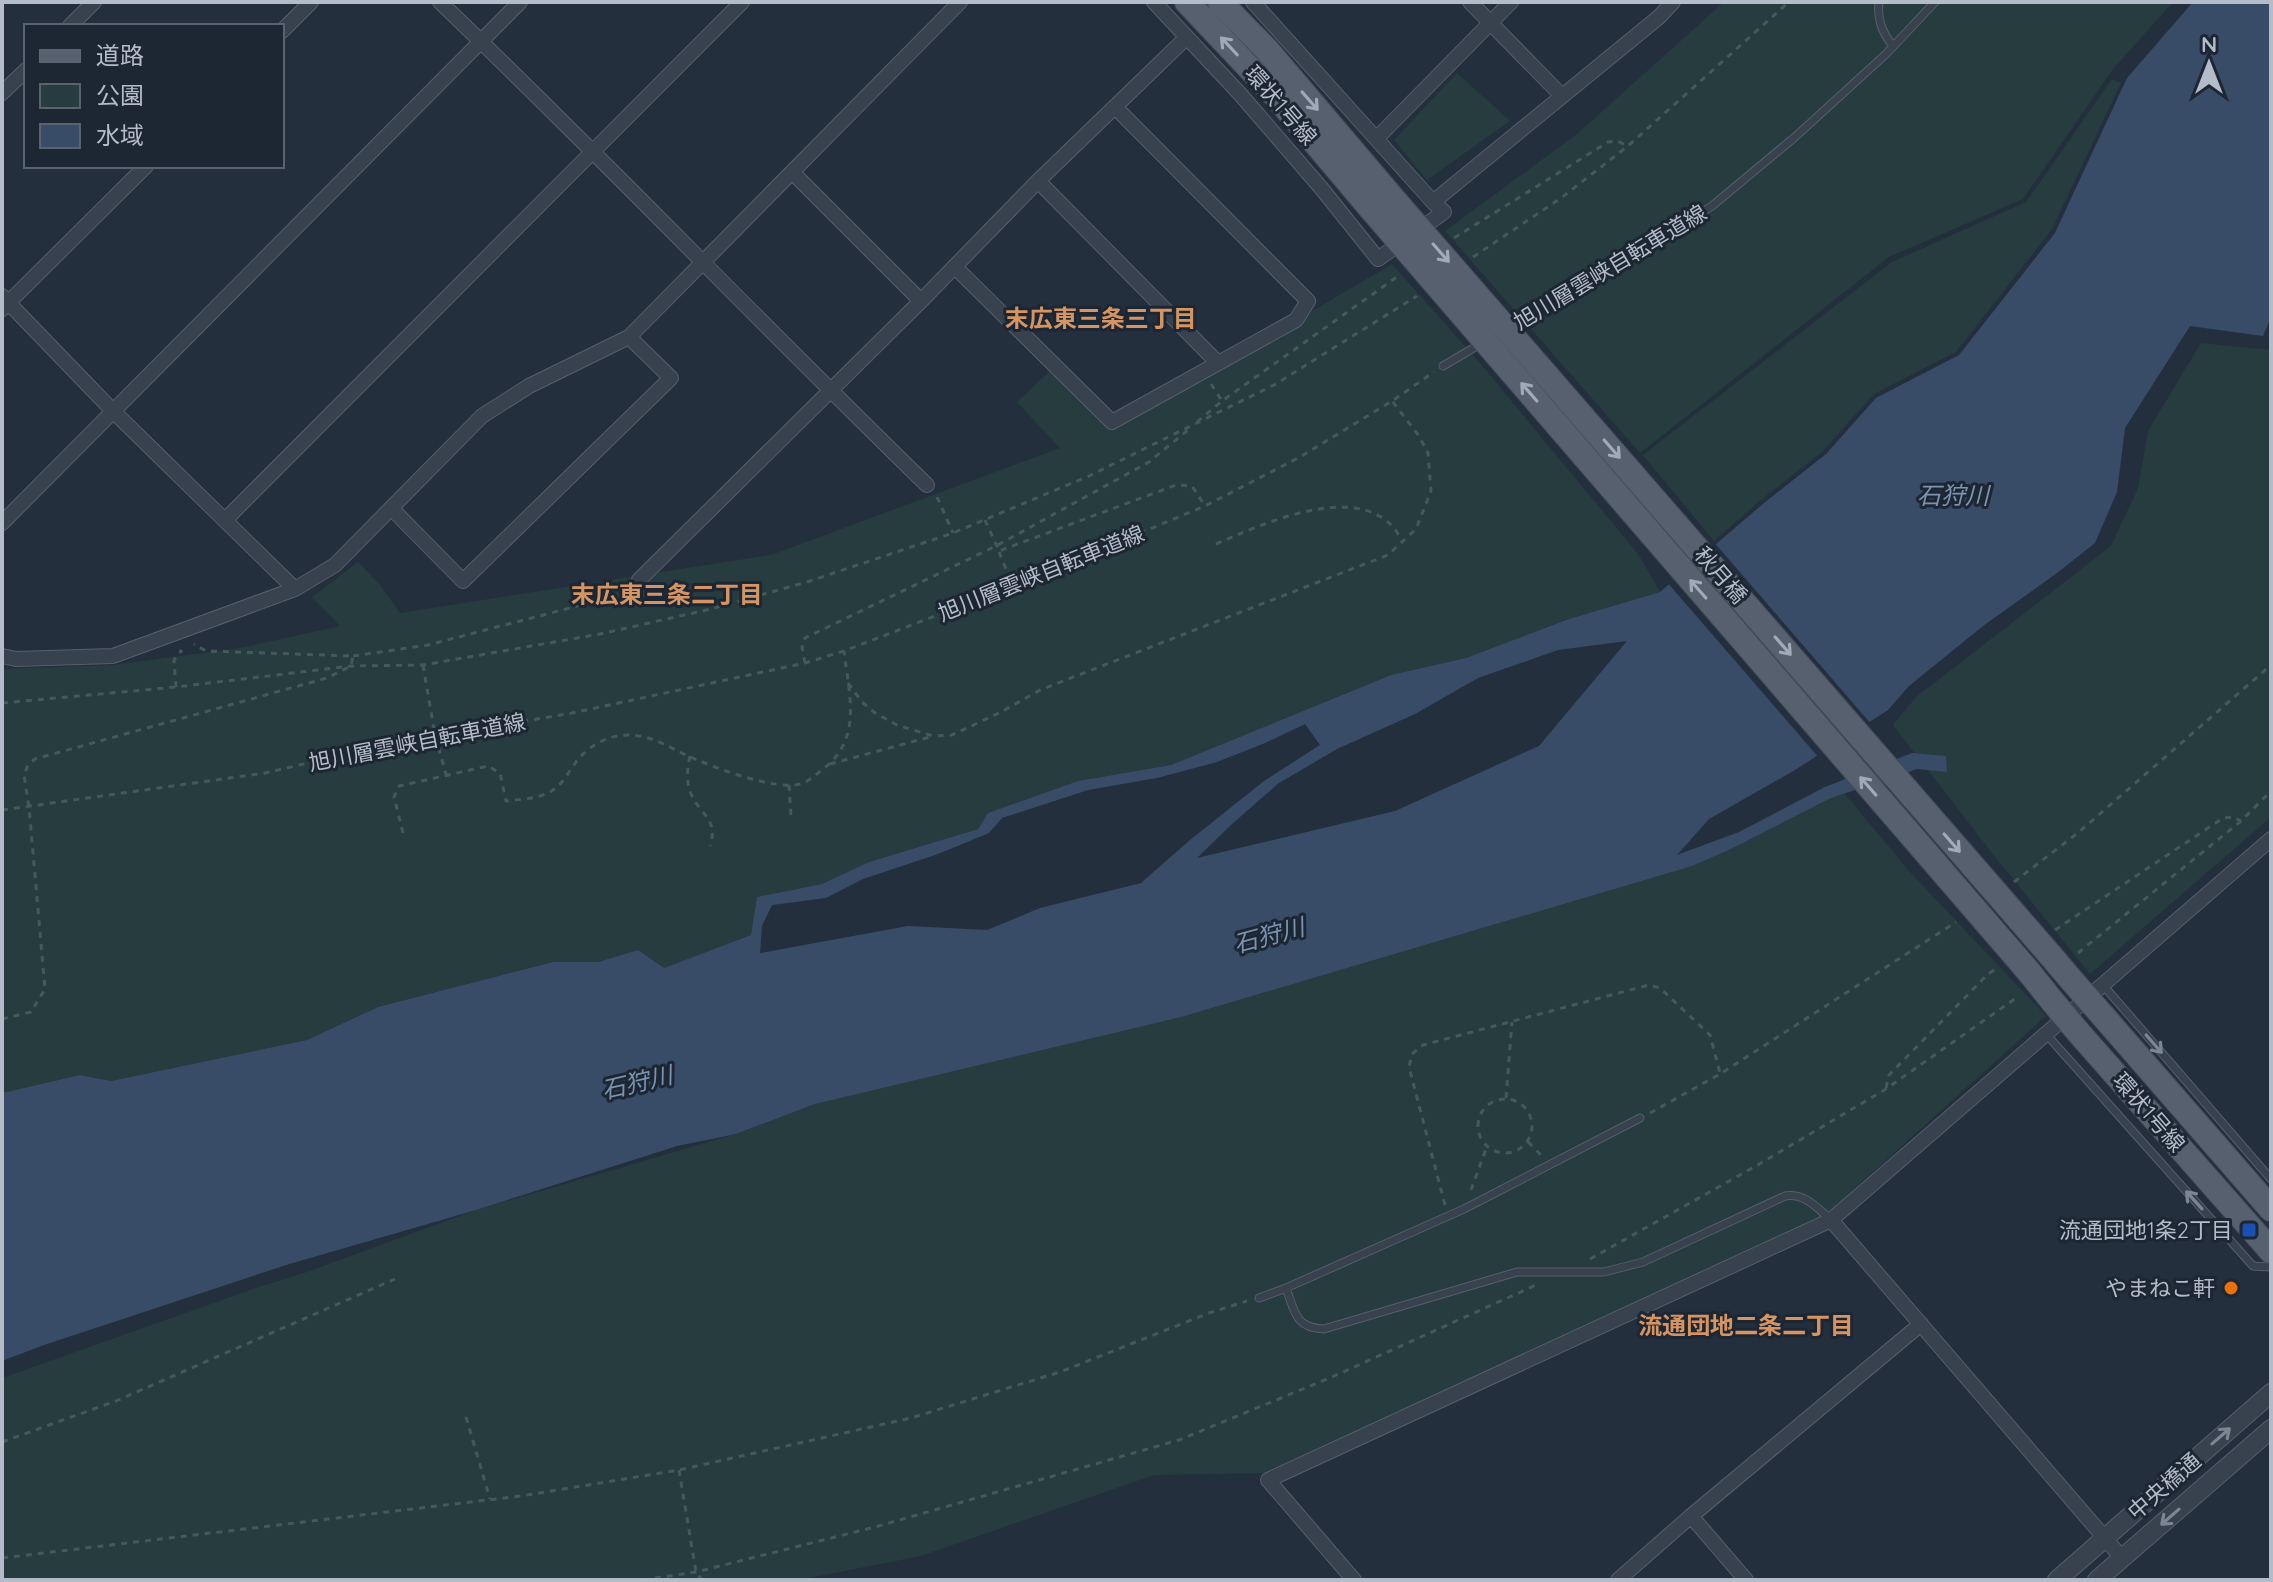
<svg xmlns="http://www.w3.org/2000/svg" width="2273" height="1582" viewBox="0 0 2273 1582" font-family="Quicksand,'Noto Sans JP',sans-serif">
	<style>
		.green { fill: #263c3f }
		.water { fill: #394c67; fill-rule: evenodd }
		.pier { fill: #242f3e }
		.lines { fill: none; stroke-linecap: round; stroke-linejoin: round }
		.service-casing { stroke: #565f6c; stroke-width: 9 }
		.minor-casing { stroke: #565f6c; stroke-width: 16 }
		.tertiary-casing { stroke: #565f6c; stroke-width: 20 }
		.primary-casing { stroke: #414a57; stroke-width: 26 }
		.path { stroke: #44595c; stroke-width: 3; stroke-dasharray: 6 6; stroke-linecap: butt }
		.service { stroke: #38414e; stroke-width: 7 }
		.minor { stroke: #38414e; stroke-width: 14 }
		.tertiary { stroke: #38414e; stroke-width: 18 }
		.primary { stroke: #56606e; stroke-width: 24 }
		.primary-bridge-casing { stroke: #414a57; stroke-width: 26; stroke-linecap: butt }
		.primary-bridge { stroke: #56606e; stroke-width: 24 }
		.oneway { stroke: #a1aab7 }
		.oneway2 { stroke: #7c8592 }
		.transit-dot { fill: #1a4fb4; stroke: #1d2633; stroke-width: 3 }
		.food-dot { fill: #e8710a; stroke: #1d2633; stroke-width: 3 }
		.labels { text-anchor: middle; stroke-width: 6; stroke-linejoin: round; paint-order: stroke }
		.street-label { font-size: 22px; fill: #b4bcc9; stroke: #1d2633 }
		.poi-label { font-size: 22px; fill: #b4bcc9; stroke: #1d2633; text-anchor: end }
		.neighbourhood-label { font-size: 24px; font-weight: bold; fill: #d59563; stroke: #1d2633 }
		.water-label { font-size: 24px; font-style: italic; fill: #7c92b1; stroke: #1d2633 }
	</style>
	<rect width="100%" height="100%" fill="#242f3e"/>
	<path class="green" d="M1724 2H2173L2113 69 2023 199 1889 257 1640 453 1445 231 1577 134Z
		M1457 73 1510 121 1427 180 1394 140Z
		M2112 79 2121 83 2052 229 1956 352 1874 394 1823 451 1761 500 1714 541 1643 455 1892 262 2026 202Z
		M1392 264 1480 363 1638 554 1660 592 1569 619 1466 658 1391 675 1171 765 1078 781 988 813 978 829 869 862 822 884 757 897 751 935 664 968 638 950 598 962H553L378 1007 307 1040 111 1081 80 1075 2 1093V669L113 665 240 648 340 626 312 597 358 562 380 585 400 613 771 555 1060 448 1017 402 1051 370 1114 428Z
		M2201 343 2270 350 2271 348V817L2090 974 1992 853 1893 725 1916 697 2111 546 2138 488 2148 431Z
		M1844 793 1909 871 2046 1016 1823 1217 1266 1473 1154 1475 921 1556 799 1580H2V1378L259 1287 307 1272 476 1210 736 1134 815 1104 1731 849 1831 798Z"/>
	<path class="water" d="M2193 2H2271V317L2263 336 2190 326 2125 428 2117 492 2095 543 2057 573 1983 626 1909 686 1888 710 1795 770 1709 819 1677 855 1739 832 1825 787 1912 753 1946 756 1947 772 1917 769 1831 798 1731 849 1692 866 1181 1017 815 1104 736 1134 677 1146 476 1210 286 1265 44 1345 2 1361V1093L80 1075 111 1081 307 1040 378 1007 553 962H598L638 950 664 968 751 935 757 897 822 884 869 862 978 829 988 813 1078 781 1171 765 1391 675 1466 658 1569 619 1660 592 1764 503 1826 454 1876 398 1959 355 2055 233 2127 78ZM1627 641 1539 746 1395 811 1197 858 1232 824 1279 783 1337 749 1415 714 1478 678 1558 650ZM1305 724 1320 745 1264 781 1190 840 1141 883 1040 908 987 930 908 926 760 953 762 926 772 905 826 898 863 879 938 854 989 833 1002 818 1088 790 1157 778 1217 762 1265 743Z"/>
	<path class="pier" d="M1713 541 1872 725 1820 759 1666 581Z"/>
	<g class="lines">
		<g class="service-casing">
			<path id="service" d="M1879 2C1877 20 1882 32 1893 46
				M1510 327 1641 251 1712 206 1795 137 1886 54 1935 2
				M1443 366 1482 343
				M2103 985 2271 1179
				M2046 1034 2253 1266 2271 1267
				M1286 1288C1295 1312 1295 1328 1324 1329L1517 1272H1604L1643 1262 1785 1196C1805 1193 1816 1207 1831 1220
				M1259 1298 1286 1288 1464 1209 1640 1118"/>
		</g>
		<g class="minor-casing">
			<path id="minor" d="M440 2C605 160 763 326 927 485
				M1154 2 1240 94 1322 189 1378 259 1444 212 1433 202
				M1253 2 1433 202 1659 17 1673 2
				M1470 2 1562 96
				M70 26 94 2
				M282 31 311 2
				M2 93 26 70
				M1377 138 1511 2
				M792 172 921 301
				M1038 181 1218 363
				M955 267 1112 422 1296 320 1308 301 1116 108
				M2 296 113 411 295 589
				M2 309 146 166
				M391 508 463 581 671 378 629 337
				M225 520 742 2
				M2 523 520 2
				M639 580 921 301 1038 181 1186 38
				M2 656 16 659 113 656 295 589 335 565 482 416 529 386 629 337 960 2
				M1831 1220 2122 1558
				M1691 1516 1746 1580
				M1354 1580 1268 1480 1831 1220 2271 839
				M1618 1580 1691 1516 1921 1324"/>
		</g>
		<g class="tertiary-casing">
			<path id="tertiary" d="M2057 1580 2271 1393
				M2097 1580 2271 1429"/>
		</g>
		<g class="primary-casing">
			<path id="primary" d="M1187 2 1274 94 1372 210
				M1220 2 1267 50 1390 195
				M2051 956 2074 983
				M2029 972 2053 1002
				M2103 1016 2271 1209
				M2079 1033 2271 1251"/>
		</g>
		<path class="path" d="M1454 238 1608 142 1617 141 1628 146
			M1473 257 1561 198 1628 146 1789 2
			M1211 384 1222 401
			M1197 422 1222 401 1401 274
			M937 497 953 533
			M985 520 999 551 1176 485 1192 486 1205 506
			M1216 544C1260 525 1353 482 1393 527 1397 531 1400 538 1403 543
			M999 552 1013 586
			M353 656 428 645 616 596 626 589
			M805 663 802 647 805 638 996 546 1149 462 1188 430
			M423 665 435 735 446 774
			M848 683 862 702 875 713 897 725 933 736 952 735 1001 712 1040 690 1388 555 1416 529 1431 491 1428 453 1419 436 1392 401
			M176 687 174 660 182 650
			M2 703 176 687 351 666 423 665 600 634 711 609 807 582 953 533 1089 476 1274 385 1417 296
			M690 756C687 770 686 781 691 794 700 815 719 819 710 846
			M830 764 930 737
			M789 785 791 816
			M2 810 265 773 386 745 572 713 805 663 844 651 1013 586 1205 506 1300 457 1392 401 1434 372
			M403 833 394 797 399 786 488 766 500 773 506 801C521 799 540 799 553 790 563 784 569 771 576 762 588 746 608 735 628 735 650 735 667 746 686 755 710 766 778 793 803 783 810 780 817 774 823 769 863 739 849 694 844 651
			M2014 882 2079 832 2271 665
			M2055 930 2223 818 2233 817 2241 821
			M2078 953 2241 821 2271 791
			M2 1019 31 1012 45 989 29 807 24 775 28 765 35 759 327 678 351 666 353 656 206 651 194 644
			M1886 1088 1889 1075 1988 974 1999 967
			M1506 1098 1512 1022
			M1478 1126a27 27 0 1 1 54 0a27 27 0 1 1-54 0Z
			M1650 1113 1720 1074 1956 922
			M1528 1142 1542 1156
			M1471 1190 1486 1149
			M1445 1205 1409 1067 1412 1054 1423 1045 1649 985 1660 988 1710 1035 1720 1073
			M1590 1259 1756 1166 1886 1089 2019 996
			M466 1417 490 1499
			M2 1442 116 1401 395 1279
			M679 1470 696 1572 702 1580
			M2 1558 521 1496 679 1470 911 1418 1060 1372 1209 1313 1247 1301
			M643 1580 696 1572 875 1527 1179 1440 1332 1377 1536 1285"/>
		<use href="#service" class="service"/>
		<use href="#minor" class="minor"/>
		<use href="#tertiary" class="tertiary"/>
		<use href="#primary" class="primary"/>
		<g class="primary-bridge-casing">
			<path id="primary-bridge" d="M1390 195 2051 956
				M1372 210 2029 972
				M2074 983 2103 1016
				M2053 1002 2079 1033"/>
		</g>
		<use href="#primary-bridge" class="primary-bridge"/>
	</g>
	<defs><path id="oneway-shaft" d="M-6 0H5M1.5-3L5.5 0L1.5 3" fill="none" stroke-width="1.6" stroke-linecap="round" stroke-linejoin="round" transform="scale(2)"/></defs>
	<g class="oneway">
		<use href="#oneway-shaft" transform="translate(1229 46) rotate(-133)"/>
		<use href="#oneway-shaft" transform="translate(1310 101) rotate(49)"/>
		<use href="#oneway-shaft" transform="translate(1441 253) rotate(49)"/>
		<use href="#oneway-shaft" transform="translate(1529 392) rotate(-131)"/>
		<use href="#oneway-shaft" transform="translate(1612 449) rotate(49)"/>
		<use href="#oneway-shaft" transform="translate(1698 589) rotate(-131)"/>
		<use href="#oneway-shaft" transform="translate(1783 646) rotate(49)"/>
		<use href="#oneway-shaft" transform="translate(1868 786) rotate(-131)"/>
		<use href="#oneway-shaft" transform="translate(1952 843) rotate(49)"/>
	</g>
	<g class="oneway2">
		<use href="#oneway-shaft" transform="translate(2154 1044) rotate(49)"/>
		<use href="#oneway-shaft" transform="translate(2194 1200) rotate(-132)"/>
		<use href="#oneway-shaft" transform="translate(2221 1436) rotate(-41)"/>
		<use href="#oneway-shaft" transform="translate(2170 1517) rotate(139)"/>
	</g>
	<rect class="transit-dot" x="2241" y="1222" width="16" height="16" rx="4"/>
	<circle class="food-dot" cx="2231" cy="1288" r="8"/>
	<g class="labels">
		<g class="street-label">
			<text transform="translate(1281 105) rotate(49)" y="8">環状1号線</text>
			<text transform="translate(1610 267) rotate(-31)" y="8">旭川層雲峡自転車道線</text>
			<text transform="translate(1041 573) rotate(-22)" y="8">旭川層雲峡自転車道線</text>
			<text transform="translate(1721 575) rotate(49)" y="8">秋月橋</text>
			<text transform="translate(417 742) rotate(-11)" y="8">旭川層雲峡自転車道線</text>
			<text transform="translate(2149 1112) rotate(49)" y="8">環状1号線</text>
			<text transform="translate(2164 1486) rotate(-41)" y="8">中央橋通</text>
		</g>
		<g class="poi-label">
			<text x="2233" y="1238">流通団地1条2丁目</text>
			<text x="2215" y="1296">やまねこ軒</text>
		</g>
		<g class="neighbourhood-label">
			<text x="1101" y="327">末広東三条三丁目</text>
			<text x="667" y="603">末広東三条二丁目</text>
			<text x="1746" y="1334">流通団地二条二丁目</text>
		</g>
		<g class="water-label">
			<text x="1953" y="504">石狩川</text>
			<text transform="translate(1269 936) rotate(-15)" y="8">石狩川</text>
			<text transform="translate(637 1083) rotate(-13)" y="8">石狩川</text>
		</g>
	</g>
	<rect width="2273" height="1582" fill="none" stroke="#b4bcc9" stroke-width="8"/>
	<rect x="24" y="24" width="260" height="144" fill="#1d2633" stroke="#59626f" stroke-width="2"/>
	<rect x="40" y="50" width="40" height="12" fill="#56606e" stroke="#59626f" stroke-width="2"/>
	<text x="96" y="64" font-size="24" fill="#b4bcc9">道路</text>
	<rect x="40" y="84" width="40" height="24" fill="#263c3f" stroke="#59626f" stroke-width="2"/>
	<text x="96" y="104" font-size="24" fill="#b4bcc9">公園</text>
	<rect x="40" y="124" width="40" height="24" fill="#394c67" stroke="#59626f" stroke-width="2"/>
	<text x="96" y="144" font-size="24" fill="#b4bcc9">水域</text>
	<g transform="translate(2209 64)" stroke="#1d2633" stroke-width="6" paint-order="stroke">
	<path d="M0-6L14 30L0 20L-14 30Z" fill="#b4bcc9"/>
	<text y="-12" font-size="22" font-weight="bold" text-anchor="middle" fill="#b4bcc9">N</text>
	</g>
</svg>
